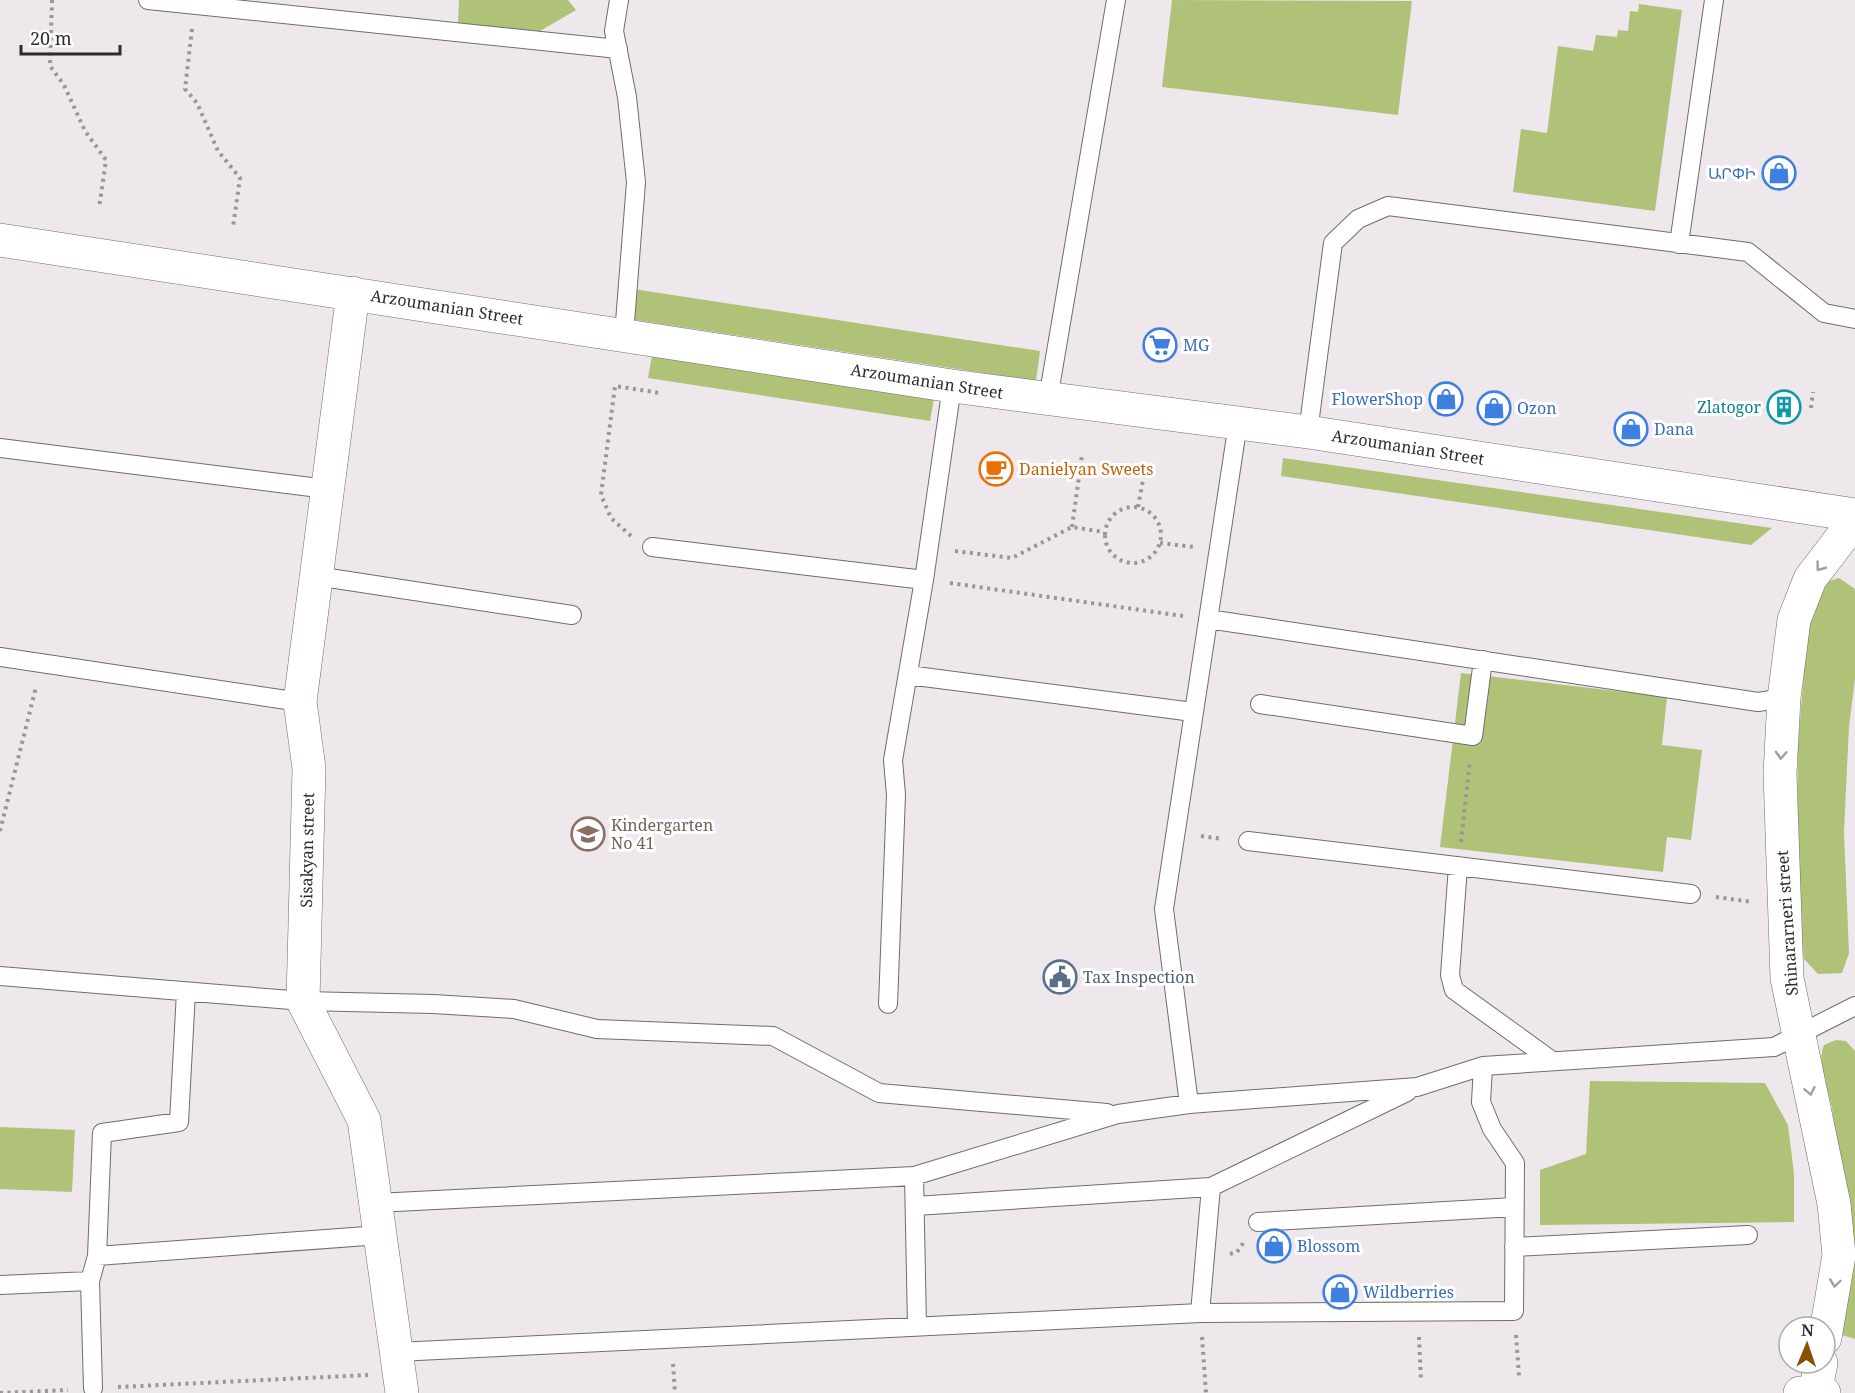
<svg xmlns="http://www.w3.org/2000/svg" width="1855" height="1393" viewBox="0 0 1855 1393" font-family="'Noto Serif','Noto Sans Armenian',serif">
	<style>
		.green { fill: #b0c178 }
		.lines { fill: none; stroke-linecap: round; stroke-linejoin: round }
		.lane-casing { stroke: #716b70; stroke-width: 20 }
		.street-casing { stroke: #716b70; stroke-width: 34 }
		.secondary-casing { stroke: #716b70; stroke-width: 34 }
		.primary-casing { stroke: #716b70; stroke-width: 34 }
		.path { stroke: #999598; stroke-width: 4; stroke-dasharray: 3 4.5; stroke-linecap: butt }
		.lane { stroke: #fff; stroke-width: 18 }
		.street { stroke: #fff; stroke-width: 33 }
		.secondary { stroke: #fff; stroke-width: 33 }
		.primary { stroke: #fff; stroke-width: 33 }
		.oneway { stroke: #a0a0a0 }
		.labels { text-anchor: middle; stroke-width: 6; stroke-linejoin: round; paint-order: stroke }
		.shop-label { font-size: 16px; fill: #366cbe; stroke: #fff; text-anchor: start }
		.street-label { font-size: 16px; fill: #2d2b2d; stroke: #fff }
		.culture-label { font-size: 16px; fill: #0d838f; stroke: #fff; text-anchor: end }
		.food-label { font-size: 16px; fill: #c56008; stroke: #fff; text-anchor: start }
		.education-label { font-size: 16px; fill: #785e54; stroke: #fff; text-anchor: start }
		.service-label { font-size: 16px; fill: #4e5e75; stroke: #fff; text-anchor: start }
	</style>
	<rect width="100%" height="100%" fill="#eee8ed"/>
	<path class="green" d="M459 0H568L576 10 540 31 458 23Z
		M1172 0 1412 1 1398 115 1162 87Z
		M1639 4 1682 10 1655 211 1513 192 1521 129 1547 133 1558 46 1593 51 1596 35 1617 37 1618 30 1628 31 1630 11 1638 12Z
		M627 288 1040 351 1036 381 622 318Z
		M653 350 935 393 930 421 648 378Z
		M1283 458 1772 528 1751 545 1281 476Z
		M1839 578 1855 589V679L1849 726 1844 832 1849 953 1842 973 1818 974 1804 959 1796 876 1798 745 1808 625 1826 582Z
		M1461 673 1667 697 1662 745 1702 750 1691 840 1667 837 1663 872 1440 847Z
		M1836 1040 1846 1041 1855 1051V1339L1839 1334C1838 1260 1844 1181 1832 1108 1828 1087 1816 1065 1824 1045Z
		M1590 1081 1765 1083 1788 1125 1794 1174V1222L1540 1225V1170L1586 1154Z
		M0 1127 75 1130 72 1192 0 1189Z"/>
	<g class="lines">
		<g class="lane-casing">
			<path id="lane" d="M148 0 618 49
				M619 0 614 31 627 97 636 182 624 335
				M1679 244 1714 0
				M1048 399 1116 0
				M1308 432 1333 243 1358 219 1388 206 1748 252 1824 313 1855 319
				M0 448 327 489
				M652 547 924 580
				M316 576 572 615
				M1208 619 1758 702 1784 698
				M0 657 300 702
				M908 675 1193 712
				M1260 704 1473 736 1483 660
				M1248 841 1691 894
				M1458 866 1450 975 1454 990 1551 1060
				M0 976 303 1001 433 1004 514 1009 597 1029 773 1036 879 1093 1107 1113
				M888 1004 896 795 893 760 924 580 952 386
				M1189 1104 1164 909 1238 423
				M914 1176 917 1326
				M376 1203 914 1176 1118 1114 1189 1104 1417 1087 1483 1066 1774 1047 1855 1006
				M915 1206 1211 1187 1407 1092
				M1258 1222 1514 1207
				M1514 1247 1748 1235
				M97 1256 380 1235
				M90 1281 93 1388
				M0 1285 90 1281 97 1256 102 1133 179 1122 186 992
				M1200 1313 1211 1187
				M397 1352 1200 1313 1514 1311 1515 1163 1492 1129 1481 1102 1483 1066"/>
		</g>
		<g class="street-casing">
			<path id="street" d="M353 293 300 702 309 768 303 1001 364 1120 402 1393"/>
		</g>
		<g class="secondary-casing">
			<path id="secondary" d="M0 240 952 386 1308 432 1855 515
				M1825 1338 1839 1255 1834 1204 1787 978 1780 774 1784 698 1794 620 1810 579 1855 520
				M1815 1393 1821 1363"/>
		</g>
		<g class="primary-casing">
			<path id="primary" d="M1800 1393H1824"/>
		</g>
		<path class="path" d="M52 0 50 66 64 85 85 131 106 160 99 208
			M192 29 185 89 197 103 218 151 240 178 233 227
			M1811 408 1813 392
			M1138 507 1146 464
			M1105 535a28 28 0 1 1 56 0a28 28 0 1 1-56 0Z
			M1072 527 1082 455
			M631 536 611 518 601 495 615 386 660 393
			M1160 543 1195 547
			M955 551 1012 558 1072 527 1104 532
			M950 583 1183 616
			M0 831 36 687
			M1201 836 1223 839
			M1461 842 1470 760
			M1716 897 1753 902
			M1230 1254 1237 1252 1244 1242
			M1516 1335 1519 1376
			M1202 1337 1206 1393
			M1419 1337 1421 1381
			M673 1364 675 1393
			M118 1387 368 1375
			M0 1393 68 1390"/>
		<use href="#lane" class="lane"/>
		<use href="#street" class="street"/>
		<use href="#secondary" class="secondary"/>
		<use href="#primary" class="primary"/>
	</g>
	<defs><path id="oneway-chevron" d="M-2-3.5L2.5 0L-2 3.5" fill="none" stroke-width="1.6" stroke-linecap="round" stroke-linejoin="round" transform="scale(1.5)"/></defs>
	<g class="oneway">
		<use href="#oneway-chevron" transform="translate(1820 567) rotate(127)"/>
		<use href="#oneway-chevron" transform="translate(1781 755) rotate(93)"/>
		<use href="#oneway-chevron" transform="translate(1810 1091) rotate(78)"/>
		<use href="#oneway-chevron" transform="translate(1835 1283) rotate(98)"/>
	</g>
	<defs>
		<g id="shop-ring" transform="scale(1.725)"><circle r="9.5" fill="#fff" stroke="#3f7fe0" stroke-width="1.5"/><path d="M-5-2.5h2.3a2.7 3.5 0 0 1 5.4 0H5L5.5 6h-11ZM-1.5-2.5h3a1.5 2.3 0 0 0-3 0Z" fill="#3f7fe0"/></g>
		<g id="supermarket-ring" transform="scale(1.725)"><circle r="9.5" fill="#fff" stroke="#3f7fe0" stroke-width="1.5"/><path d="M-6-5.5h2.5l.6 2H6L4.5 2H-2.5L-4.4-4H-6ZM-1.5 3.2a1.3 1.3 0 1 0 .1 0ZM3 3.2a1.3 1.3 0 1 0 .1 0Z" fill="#3f7fe0"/></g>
		<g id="building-ring" transform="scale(1.725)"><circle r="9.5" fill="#fff" stroke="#0f9aa8" stroke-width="1.5"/><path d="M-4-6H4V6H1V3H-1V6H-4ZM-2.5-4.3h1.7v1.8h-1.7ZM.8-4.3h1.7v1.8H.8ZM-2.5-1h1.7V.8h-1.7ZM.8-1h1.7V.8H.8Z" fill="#0f9aa8"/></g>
		<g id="cafe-ring" transform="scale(1.725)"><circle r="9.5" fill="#fff" stroke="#e8710a" stroke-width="1.5"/><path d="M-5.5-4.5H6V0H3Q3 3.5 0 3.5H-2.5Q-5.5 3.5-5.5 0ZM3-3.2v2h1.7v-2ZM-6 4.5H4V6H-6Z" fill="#e8710a"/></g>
		<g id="school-ring" transform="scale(1.725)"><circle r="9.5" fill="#fff" stroke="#8d6e63" stroke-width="1.5"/><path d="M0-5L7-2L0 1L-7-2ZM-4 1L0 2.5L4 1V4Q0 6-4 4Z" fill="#8d6e63"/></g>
		<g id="civic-ring" transform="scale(1.725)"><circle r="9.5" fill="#fff" stroke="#5c6f8a" stroke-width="1.5"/><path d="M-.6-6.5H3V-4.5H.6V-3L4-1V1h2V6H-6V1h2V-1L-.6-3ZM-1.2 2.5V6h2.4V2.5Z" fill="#5c6f8a"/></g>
	</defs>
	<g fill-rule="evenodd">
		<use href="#shop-ring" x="1779" y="173"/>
		<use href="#supermarket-ring" x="1160" y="345"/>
		<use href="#shop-ring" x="1446" y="399"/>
		<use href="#building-ring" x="1784" y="407"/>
		<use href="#shop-ring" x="1494" y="408"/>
		<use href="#shop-ring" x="1631" y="429"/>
		<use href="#cafe-ring" x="996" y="469"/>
		<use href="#school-ring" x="588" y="834"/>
		<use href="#civic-ring" x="1060" y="977"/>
		<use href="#shop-ring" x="1274" y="1246"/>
		<use href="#shop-ring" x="1340" y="1292"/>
	</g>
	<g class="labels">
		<g class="shop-label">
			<text x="1756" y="179" text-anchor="end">ԱՐՓԻ</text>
			<text x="1183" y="351">MG</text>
			<text x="1423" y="405" text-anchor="end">FlowerShop</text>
			<text x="1517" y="414">Ozon</text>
			<text x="1654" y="435">Dana</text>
			<text x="1297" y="1252">Blossom</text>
			<text x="1363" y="1298">Wildberries</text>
		</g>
		<g class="street-label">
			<text transform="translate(447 307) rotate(9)" y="6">Arzoumanian Street</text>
			<text transform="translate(927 381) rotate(9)" y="6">Arzoumanian Street</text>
			<text transform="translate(1408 447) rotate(9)" y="6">Arzoumanian Street</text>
			<text transform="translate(307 850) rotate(-89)" y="6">Sisakyan street</text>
			<text transform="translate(1787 923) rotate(-94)" y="6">Shinararneri street</text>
		</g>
		<g class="culture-label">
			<text x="1761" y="413">Zlatogor</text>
		</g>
		<g class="food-label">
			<text x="1019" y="475">Danielyan Sweets</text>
		</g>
		<g class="education-label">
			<text x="611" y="831">Kindergarten<tspan x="611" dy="18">No 41</tspan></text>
		</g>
		<g class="service-label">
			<text x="1083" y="983">Tax Inspection</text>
		</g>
	</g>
	<g transform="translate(1807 1345) rotate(2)"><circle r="28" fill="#ffffff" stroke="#abaaab" stroke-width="1.5"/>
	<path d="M0-4.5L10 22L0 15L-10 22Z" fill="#885002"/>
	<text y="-9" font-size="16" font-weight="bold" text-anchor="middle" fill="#2d2b2d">N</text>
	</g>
	<path d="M21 45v9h99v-9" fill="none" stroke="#2d2b2d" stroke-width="3"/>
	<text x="30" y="45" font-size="18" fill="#2d2b2d" stroke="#ffffff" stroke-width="4.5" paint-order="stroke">20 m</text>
</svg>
